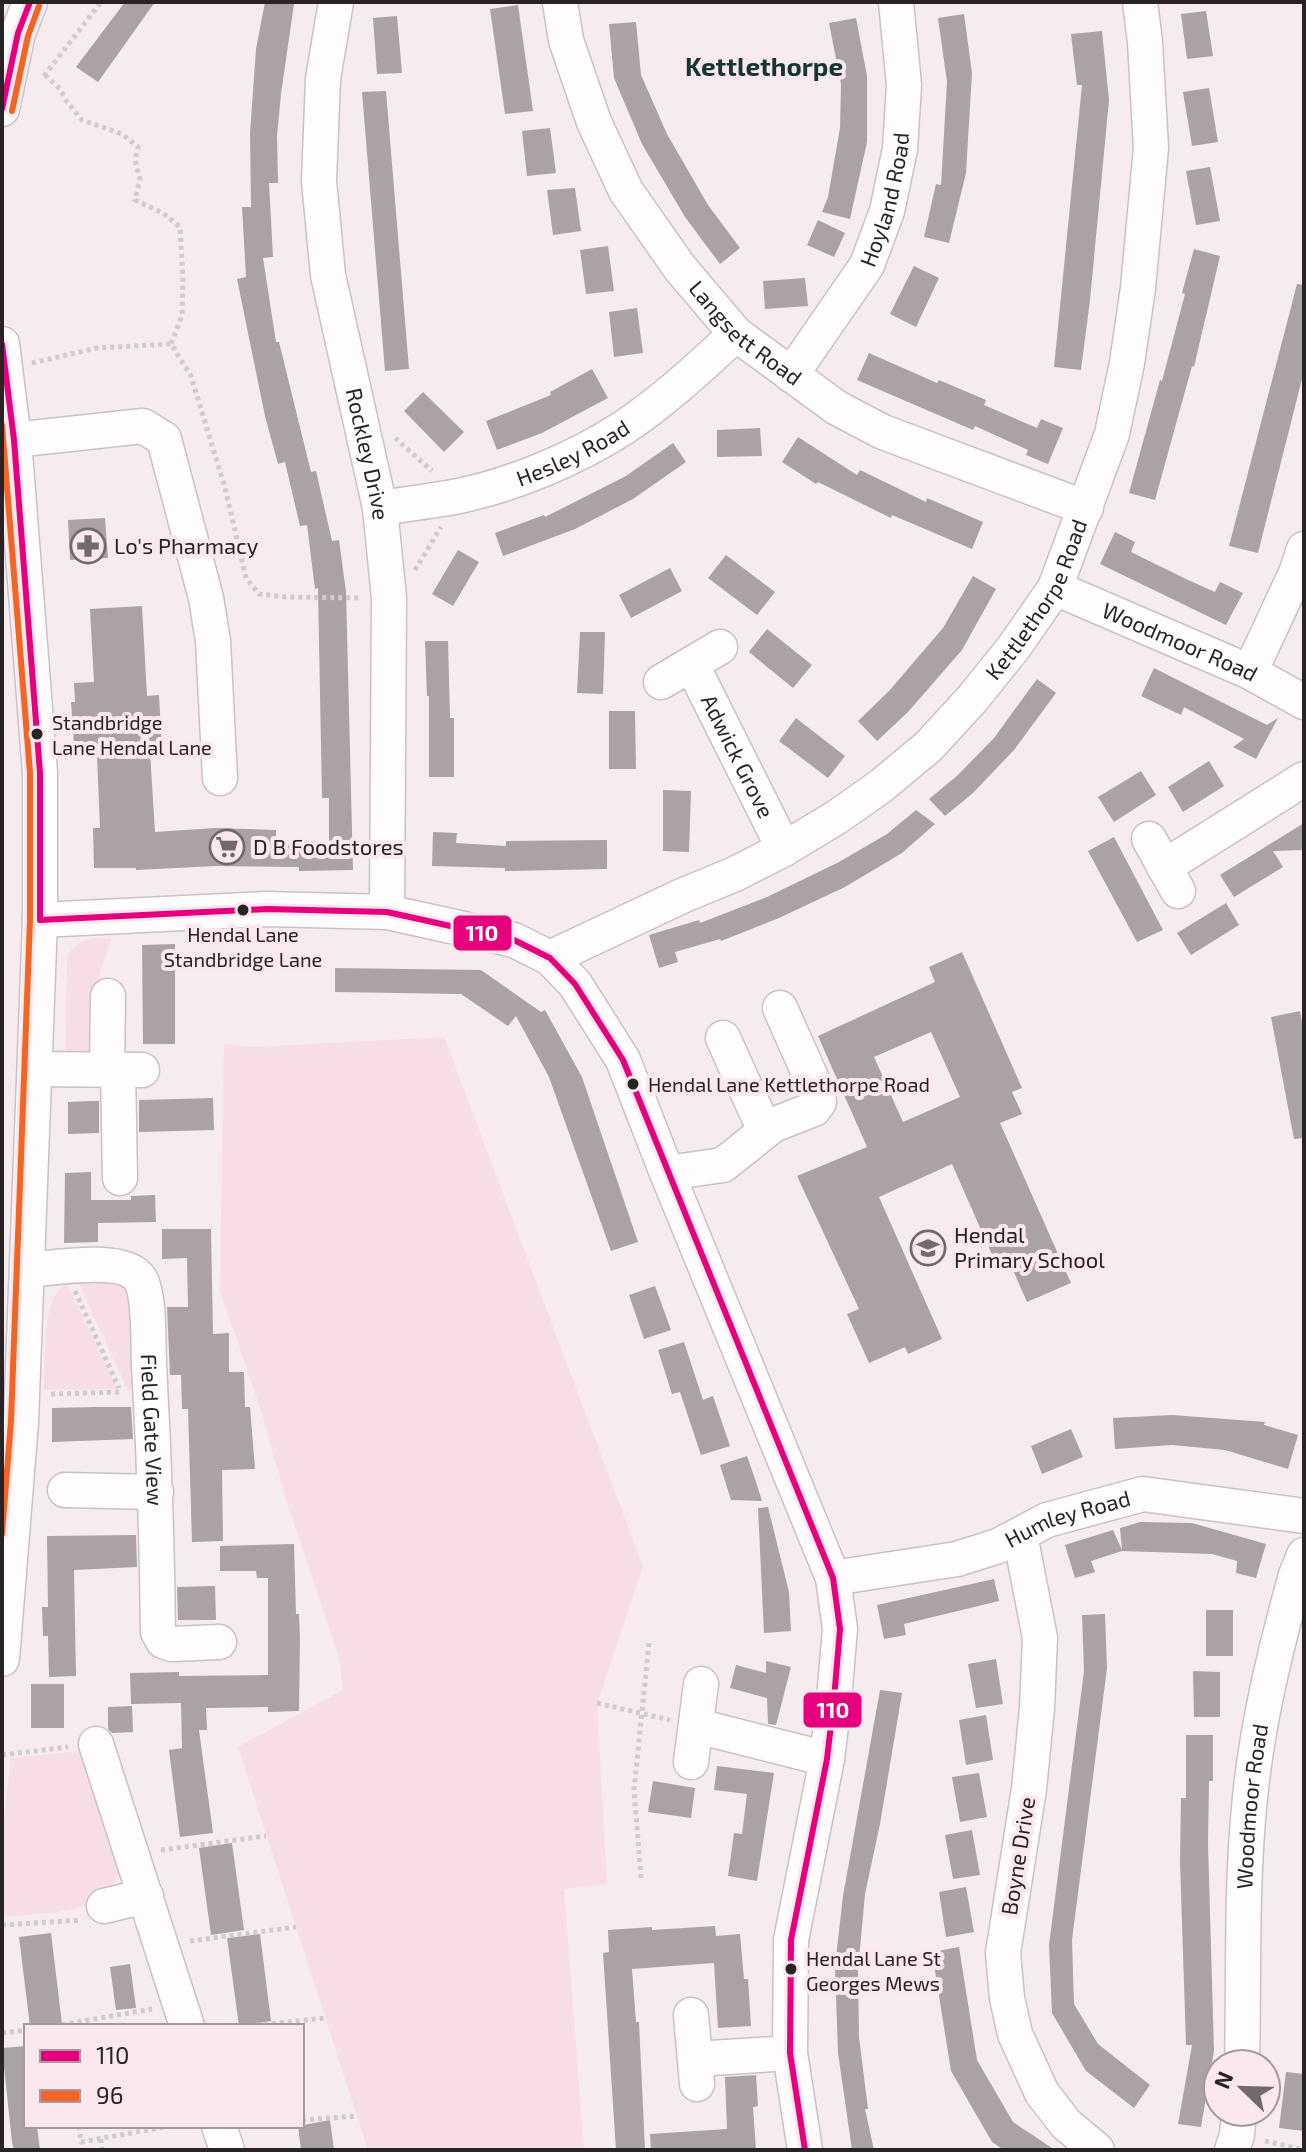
<svg xmlns="http://www.w3.org/2000/svg" width="1306" height="2152" viewBox="0 0 1306 2152" font-family="'Exo 2',sans-serif">
	<style>
		.green { fill: #f7dde6 }
		.building { fill: #aaa2a5; fill-rule: evenodd }
		.lines { fill: none; stroke-linecap: round; stroke-linejoin: round }
		.minor-casing { stroke: #c9c1c4; stroke-width: 37 }
		.path { stroke: #d0ccce; stroke-width: 5; stroke-dasharray: 4 4; stroke-linecap: butt }
		.minor { stroke: #fefcfd; stroke-width: 34 }
		.bus-1-casing { stroke: #fae8ee; stroke-width: 12 }
		.bus-2-casing { stroke: #fae8ee; stroke-width: 12 }
		.bus-1 { stroke: #e5007d; stroke-width: 6 }
		.bus-2 { stroke: #f26522; stroke-width: 6 }
		.bus-dot { fill: #292325; stroke: #fae8ee; stroke-width: 3 }
		.labels { text-anchor: middle; stroke-width: 8; stroke-linejoin: round; paint-order: stroke }
		.bus-label { font-size: 20px; fill: #292325; stroke: #fae8ee; text-anchor: start }
		.street-label { font-size: 22px; fill: #292325; stroke: #fae8ee }
		.poi-label { font-size: 22px; fill: #292325; stroke: #fae8ee; text-anchor: start }
		.quarter-label { font-size: 26px; font-weight: bold; fill: #153631; stroke: #fae8ee }
		.line-badge { stroke: #fae8ee; stroke-width: 3 }
		.badge-label { font-size: 22px; text-anchor: middle; font-weight: bold; fill: #fff }
	</style>
	<rect width="100%" height="100%" fill="#f6ecef"/>
	<path class="green" d="M95 938 111 939 96 987 97 1065H65L67 957C74 945 81 940 95 938Z
		M444 1037 643 1566 597 1703 607 1884 564 1889 584 2150H368L238 1747 343 1690 339 1658 287 1503 261 1411 220 1291 224 1044 255 1047Z
		M111 1281 126 1288 132 1296 139 1389 128 1390 78 1282Z
		M67 1284 117 1389 44 1390C46 1364 40 1294 67 1284Z
		M80 1751 121 1865C118 1875 115 1887 108 1894 85 1914 31 1914 2 1917V1835L11 1758Z"/>
	<path class="building" d="M125 2H155L98 82 76 67Z
		M265 2 294 4 281 94 277 136 278 183H269L273 257 263 258 276 342H279L311 472 316 471 332 541 339 540 346 592 353 870 299 871V867L215 866 136 870V868H94L93 828H100L97 756 75 758 71 702H75L74 683 94 682 90 609 142 606 147 696 159 695 162 751 150 752 155 832 215 828 276 830V845L329 844V798H322L318 588 315 589 307 525 300 526 285 462 278 464 265 416 237 279 246 277 242 207H251L250 133 256 49Z
		M518 5 533 111 505 114 490 9Z
		M1206 11 1213 56 1187 59 1181 14Z
		M964 14 972 73 966 173 949 243 924 237 936 184 941 185 947 82 938 18Z
		M397 16 402 73 377 74 373 18Z
		M856 18 867 76V142L850 219 822 212 828 197 840 128 841 84 829 23Z
		M636 22 641 75 667 134 708 205 740 248 720 264 685 217 642 144 614 78 609 24Z
		M1102 31 1109 100 1090 300 1081 370 1054 367 1082 85H1077L1071 34Z
		M1209 88 1218 142 1192 146 1183 92Z
		M386 91 409 369 385 371 362 92Z
		M550 128 556 173 527 176 522 131Z
		M1210 167 1220 221 1196 225 1186 171Z
		M575 188 581 231 553 235 547 190Z
		M818 220 845 233 834 257 807 245Z
		M608 246 614 291 586 294 580 250Z
		M1194 249 1220 256 1194 367 1192 366 1155 500 1129 493 1160 380 1162 381 1185 294 1182 293Z
		M914 266 939 278 916 327 890 314Z
		M805 278 808 306 765 309 763 281Z
		M1297 284 1304 285V371L1258 553 1229 546Z
		M637 308 643 353 614 357 609 312Z
		M869 353 937 383 939 380 986 400 984 405 1037 428 1041 419 1063 428 1048 464 1026 455 1028 450 975 426 973 430 857 380Z
		M592 369 608 398 542 433 497 450 486 421 551 395 550 392Z
		M423 392 464 432 444 452 404 411Z
		M760 428 762 456 717 457V430Z
		M798 437 857 475 860 470 926 502 927 498 983 522 972 549 892 515 891 518 818 482 816 484 782 462Z
		M673 443 686 462 633 499 575 529 503 556 495 533 544 515 545 517 626 476Z
		M105 518 108 558 70 560 68 520Z
		M1115 532 1135 542 1131 552 1186 579 1215 592 1220 582 1243 593 1226 625 1100 564Z
		M458 550 479 562 453 606 432 594Z
		M726 555 775 592 757 615 708 578Z
		M670 568 682 591 631 618 619 595Z
		M973 576 996 589 962 650 908 712 877 741 858 721 889 691 943 628Z
		M767 629 812 665 793 688 749 652Z
		M580 632H605L603 694 577 693Z
		M425 641H448L450 718H454V777H429V696H427Z
		M1154 668 1267 725 1278 718 1256 759 1233 747 1244 739 1184 707 1181 715 1141 696Z
		M1037 679 1056 693 1014 750 973 793 945 816 929 799 958 775 994 738Z
		M609 711H635L636 769H609Z
		M796 718 845 756 828 778 779 741Z
		M1209 761 1224 786 1183 812 1168 787Z
		M1141 771 1156 795 1114 822 1098 797Z
		M663 790 691 791 689 852 663 851Z
		M916 810 935 824 902 853 845 887 779 918 721 941 720 939 675 952 678 962 659 968 649 935 699 920 700 923 767 897 839 862 887 834Z
		M1304 823V850L1273 851 1283 867 1234 897 1220 875Z
		M433 832 457 833 456 843 506 846V841L607 840V869L505 871V868L432 866Z
		M1114 837 1163 930 1137 942 1088 851Z
		M1226 903 1239 925 1191 955 1177 933Z
		M175 944V1044H143L142 945Z
		M962 952 1022 1088 1012 1092 1022 1114 1000 1123 1071 1283 1027 1302 1005 1252 993 1257 952 1164 879 1197 942 1339 908 1354 905 1347 869 1363 847 1314 859 1309 797 1176 867 1147 818 1036 935 982 929 967ZM931 1032 960 1097 903 1122 874 1057Z
		M335 968 481 970 541 1012 545 1010 582 1077 638 1242 611 1251 549 1077 516 1016 508 1026 461 994 335 992Z
		M1300 1011 1304 1033V1138L1294 1139 1271 1017Z
		M213 1098 214 1130 139 1132V1100Z
		M91 1101H99V1133L68 1134V1102Z
		M91 1172V1200H131V1196L155 1195 156 1222 98 1223V1242L64 1243 65 1173Z
		M162 1229H211L213 1334 229 1333V1372H244L245 1407H250L255 1469 222 1470 223 1541 192 1542 188 1409H182L181 1375H170L167 1307H188L187 1258 162 1259Z
		M655 1286 671 1330 644 1339 629 1295Z
		M684 1342 703 1400 713 1396 730 1446 701 1455 680 1392 672 1394 658 1350Z
		M95 1407H131L133 1439 52 1442V1408Z
		M1172 1415 1265 1422 1264 1425 1298 1435 1288 1469 1225 1450 1172 1445 1115 1449 1113 1418Z
		M1071 1429 1083 1457 1042 1474 1031 1446Z
		M747 1456 756 1482 762 1501 731 1500 720 1465Z
		M768 1507 789 1592 791 1631 764 1633 758 1508Z
		M1140 1522 1192 1523 1266 1544 1256 1578 1236 1573 1237 1561 1212 1554 1122 1551 1091 1561 1095 1572 1075 1578 1065 1545 1113 1530 1122 1550 1120 1528Z
		M136 1535 137 1567 74 1570 76 1676 49 1677 48 1636H43L42 1607H48L47 1536Z
		M294 1544 296 1614H299L300 1638 299 1711 268 1712V1707L206 1708 207 1730H199L213 1833 180 1837 169 1750 182 1748 181 1703 131 1704 130 1673 179 1672V1676L268 1675V1578H257L256 1571H220V1546Z
		M994 1579 999 1601 904 1624 906 1635 884 1639 877 1605Z
		M215 1586 216 1620H178L177 1587Z
		M1206 1610H1233V1656H1206Z
		M1105 1614 1107 1668 1072 1940 1074 2004 1098 2044 1150 2085 1134 2108 1086 2071 1052 2013 1049 1945 1084 1671 1082 1615Z
		M996 1659 1003 1704 976 1708 968 1664Z
		M766 1661 791 1667 776 1725 768 1724 767 1698 730 1688 736 1665 766 1673Z
		M1193 1671 1220 1672V1717H1194Z
		M31 1684H64V1728H31Z
		M880 1690 902 1693 880 1824 865 1894 858 1970 859 2037 868 2109H865L874 2150H852L838 2053 835 1966 843 1896Z
		M132 1706 133 1732 112 1733 108 1729V1707Z
		M986 1715 993 1760 966 1765 959 1720Z
		M1186 1735H1213V1781H1209L1208 1844 1214 2051 1201 2127 1178 2124 1192 2045H1186L1180 1861 1181 1798H1186Z
		M717 1766 774 1773 757 1881 728 1876 734 1833 742 1834 747 1794 714 1790Z
		M979 1773 987 1817 960 1822 952 1777Z
		M653 1781 695 1788 691 1818 648 1812Z
		M972 1830 980 1875 953 1879 945 1835Z
		M232 1843 244 1930 211 1935 199 1848Z
		M966 1887 974 1932 946 1937 939 1892Z
		M715 1926 716 1936 740 1934 744 1979H748L751 2026 718 2028 714 1963 632 1969 636 2022H639L645 2150H616L603 1953 609 1952 608 1930 652 1927V1930Z
		M51 1933 62 2024 30 2026 19 1937Z
		M260 1934 271 2021 239 2026 227 1938Z
		M959 1947 977 2060 1013 2122 1055 2150H1004L992 2142 951 2071 932 1952Z
		M130 1964 136 2008 116 2010 110 1967Z
		M26 2046V2126H37L40 2150H14L12 2142 2 2048Z
		M1286 2072 1304 2074V2131L1279 2128Z
		M756 2075 758 2106 753 2107 756 2150H651L650 2134 727 2129 725 2077Z
		M330 2120 334 2150H301L298 2126Z"/>
	<g class="lines">
		<g class="minor-casing">
			<g id="minor">
				<path id="s1" d="M336 2 323 79 319 181 328 275 380 508 389 598 387 912"/>
				<path id="s2" d="M560 2 566 40 594 122 626 191 680 268 736 334 837 408 883 432 1086 508"/>
				<path d="M2 109 18 33 30 2"/>
				<path d="M2 344 14 440 40 773V920L21 1422 2 1659"/>
				<path id="s3" d="M791 375 867 265 887 211 900 149 904 85 896 2"/>
				<path d="M14 440 143 426 164 439 206 598 213 641 220 778"/>
				<path id="s4" d="M380 508C406 504 433 501 459 496 515 484 575 459 623 428 664 401 700 367 736 334"/>
				<path id="s5" d="M1055 588 1250 672 1304 702"/>
				<path id="s6" d="M692 665 784 849"/>
				<path d="M1250 672 1296 573 1304 549"/>
				<path d="M661 682 720 647"/>
				<path d="M1149 839 1178 891"/>
				<path d="M1164 867 1304 779"/>
				<path d="M40 920 267 909 387 912 514 940 550 958 575 984 623 1060 667 1173 833 1578 840 1629 834 1699 827 1759 791 1940 790 2053 805 2150"/>
				<path id="s7" d="M550 958 684 895 735 874 784 849 837 817 881 786 929 746 973 698 1014 647 1055 588 1112 434 1127 363 1138 288 1151 148 1145 42 1140 2"/>
				<path d="M723 1038 765 1131"/>
				<path d="M35 1069 142 1070"/>
				<path d="M107 1070 108 996"/>
				<path d="M118 1070 120 1178"/>
				<path d="M667 1173 723 1165 773 1125 814 1109 819 1102 817 1091 780 1008"/>
				<path id="s8" d="M28 1270C54 1268 124 1255 140 1279 150 1295 148 1343 149 1364 154 1453 157 1543 158 1632L163 1641 172 1644 219 1642"/>
				<path d="M65 1490 156 1492"/>
				<path d="M1020 1535 1040 1638 1037 1708 1029 1789 1003 1953 1007 1998 1015 2034 1042 2093 1066 2124 1097 2150"/>
				<path id="s9" d="M833 1578 957 1559 998 1546 1047 1520 1143 1494 1304 1516"/>
				<path d="M697 1726 827 1759"/>
				<path d="M96 1744 187 2026"/>
				<path d="M691 1762 701 1684"/>
				<path d="M104 1906 146 1896"/>
				<path d="M691 2015 697 2084"/>
				<path d="M695 2059 790 2053"/>
				<path id="s10" d="M1242 2064C1244 1978 1241 1893 1249 1808 1256 1728 1275 1651 1296 1575L1304 1555"/>
				<path d="M219 2126 227 2150"/>
				<path d="M1232 2150 1237 2135 1239 2112"/>
			</g>
		</g>
		<path class="path" d="M45 75 60 89 67 102 82 120 122 134 138 147 135 160 140 179 135 200 163 213 180 227 183 279 182 315 171 344
			M44 76 101 2
			M32 363 97 348 171 344 191 376 225 488 246 578 259 594 286 597 360 598
			M395 438 432 471
			M415 570 441 527
			M75 1291 119 1388
			M51 1394 121 1392
			M597 1703 670 1720
			M2 1755 68 1747
			M161 1850 266 1836
			M641 1878 634 1790 649 1643
			M2 1925 81 1920
			M190 1941 296 1927
			M54 2026 152 2009
			M248 2026 326 2018
			M2 2033 26 2030
			M302 2120 357 2116
			M79 2126 81 2142 170 2126
			M101 2139 102 2150
			M1265 2141 1304 2150"/>
		<use href="#minor" class="minor"/>
		<g class="bus-1-casing">
			<path id="bus-1" d="M2 109 18 33 30 2
				M2 344 14 440 40 773V920
				M40 920 267 909 387 912 514 940 550 958 575 984 623 1060 833 1578 840 1629 834 1699 827 1759 791 1940 790 2053 805 2150"/>
		</g>
		<g class="bus-2-casing">
			<path id="bus-2" d="M12 111 28 36 39 6
				M2 425 30 773V920L11 1421 2 1534"/>
		</g>
		<use href="#bus-1" class="bus-1"/>
		<use href="#bus-2" class="bus-2"/>
	</g>
	<defs>
		<g id="pharmacy-ring" transform="scale(1.8)"><circle r="9.5" fill="#fae8ee" stroke="#71696c" stroke-width="1.5"/><path d="M-2-6h4v4h4v4h-4v4h-4v-4h-4v-4h4Z" fill="#71696c"/></g>
		<g id="supermarket-ring" transform="scale(1.8)"><circle r="9.5" fill="#fae8ee" stroke="#71696c" stroke-width="1.5"/><path d="M-6-5.5h2.5l.6 2H6L4.5 2H-2.5L-4.4-4H-6ZM-1.5 3.2a1.3 1.3 0 1 0 .1 0ZM3 3.2a1.3 1.3 0 1 0 .1 0Z" fill="#71696c"/></g>
		<g id="school-ring" transform="scale(1.8)"><circle r="9.5" fill="#fae8ee" stroke="#71696c" stroke-width="1.5"/><path d="M0-5L7-2L0 1L-7-2ZM-4 1L0 2.5L4 1V4Q0 6-4 4Z" fill="#71696c"/></g>
	</defs>
	<g fill-rule="evenodd">
		<use href="#pharmacy-ring" x="88" y="546"/>
		<use href="#supermarket-ring" x="227" y="847"/>
		<use href="#school-ring" x="928" y="1248"/>
	</g>
	<g class="bus-dot">
		<circle cx="37" cy="734" r="7"/>
		<circle cx="243" cy="910" r="7"/>
		<circle cx="633" cy="1084" r="7"/>
		<circle cx="791" cy="1969" r="7"/>
	</g>
	<g class="labels">
		<g class="bus-label">
			<text x="52" y="730">Standbridge<tspan x="52" dy="25">Lane Hendal Lane</tspan></text>
			<text x="243" y="942" text-anchor="middle">Hendal Lane<tspan x="243" dy="25">Standbridge Lane</tspan></text>
			<text x="648" y="1092">Hendal Lane Kettlethorpe Road</text>
			<text x="806" y="1966">Hendal Lane St<tspan x="806" dy="25">Georges Mews</tspan></text>
		</g>
		<g class="street-label">
			<text dy="8" stroke="none"><textPath href="#s3" startOffset="202">Hoyland Road</textPath></text>
			<text dy="8" stroke="none"><textPath href="#s2" startOffset="388">Langsett Road</textPath></text>
			<text dy="8" stroke="none"><textPath href="#s4" startOffset="202">Hesley Road</textPath></text>
			<text dy="8" stroke="none"><textPath href="#s1" startOffset="458">Rockley Drive</textPath></text>
			<text dy="8" stroke="none"><textPath href="#s7" startOffset="620">Kettlethorpe Road</textPath></text>
			<text dy="8" stroke="none"><textPath href="#s5" startOffset="136">Woodmoor Road</textPath></text>
			<text dy="8" stroke="none"><textPath href="#s6" startOffset="102">Adwick Grove</textPath></text>
			<text dy="8" stroke="none"><textPath href="#s8" startOffset="268">Field Gate View</textPath></text>
			<text dy="8" stroke="none"><textPath href="#s9" startOffset="244">Humley Road</textPath></text>
			<text dy="8" stroke="none"><textPath href="#s10" startOffset="258">Woodmoor Road</textPath></text>
			<text transform="translate(1018 1856) rotate(-81)" y="8">Boyne Drive</text>
		</g>
		<g class="poi-label">
			<text x="114" y="554">Lo's Pharmacy</text>
			<text x="253" y="855">D B Foodstores</text>
			<text x="954" y="1243">Hendal<tspan x="954" dy="25">Primary School</tspan></text>
		</g>
		<g class="quarter-label">
			<text x="764" y="76">Kettlethorpe</text>
		</g>
	</g>
	<g class="line-badge">
		<rect x="452" y="914" width="61" height="38" rx="8" fill="#e5007d"/>
		<rect x="802" y="1691" width="61" height="38" rx="8" fill="#e5007d"/>
	</g>
	<g class="badge-label">
		<text x="482" y="941">110</text>
		<text x="833" y="1718">110</text>
	</g>
	<rect width="1306" height="2152" fill="none" stroke="#292325" stroke-width="8"/>
	<rect x="24" y="2024" width="280" height="104" fill="#fae8ee" stroke="#a6999e" stroke-width="2"/>
	<rect x="40" y="2050" width="40" height="12" fill="#e5007d" stroke="#a6999e" stroke-width="2"/>
	<text x="96" y="2064" font-size="24" fill="#292325">110</text>
	<rect x="40" y="2090" width="40" height="12" fill="#f26522" stroke="#a6999e" stroke-width="2"/>
	<text x="96" y="2104" font-size="24" fill="#292325">96</text>
	<g transform="translate(1242 2088) rotate(293)"><circle r="38" fill="#fae8ee" stroke="#a6999e" stroke-width="2"/>
	<path d="M0-6L14 30L0 20L-14 30Z" fill="#71696c"/>
	<text y="-12" font-size="22" font-weight="bold" text-anchor="middle" fill="#292325">N</text>
	</g>
</svg>
